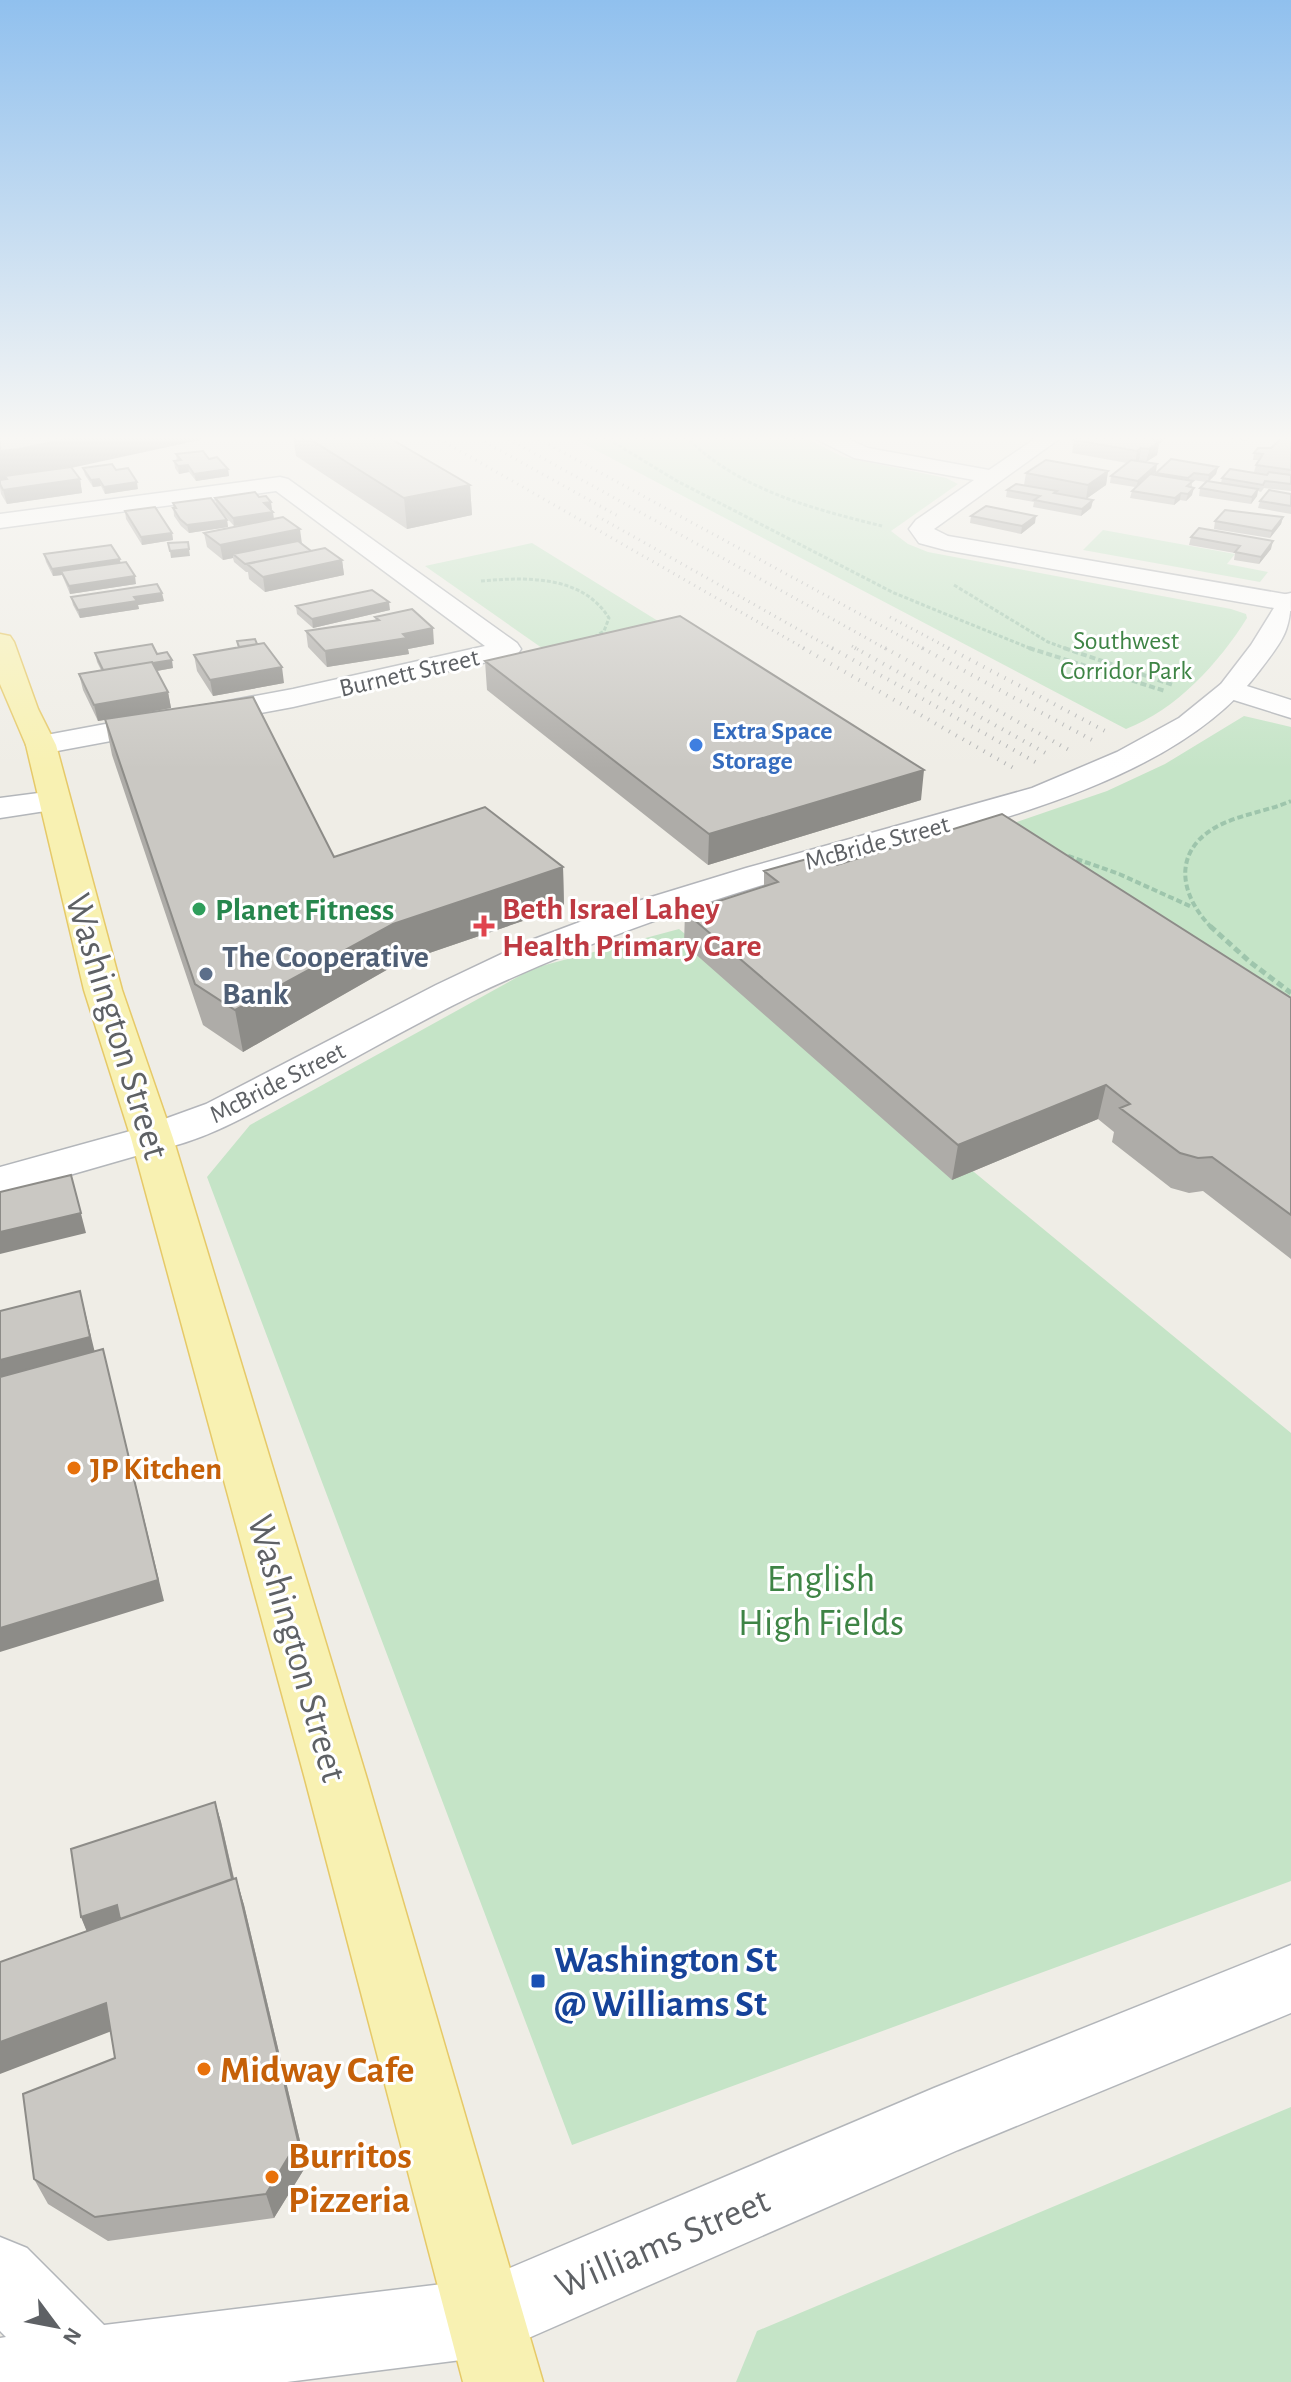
<svg xmlns="http://www.w3.org/2000/svg" width="1291" height="2382" viewBox="0 0 1291 2382" font-family="'Alegreya Sans',sans-serif">
	<style>
		.green { fill: #c5e4c7 }
		.lines { fill: none; stroke-linecap: round; stroke-linejoin: round }
		.street-casing { stroke: #b3b6ba; stroke-width: 3 }
		.secondary-casing { stroke: #b3b5ba; stroke-width: 3 }
		.primary-casing { stroke: #e6c968; stroke-width: 3 }
		.path-far2 { stroke: #9ec5ac; stroke-width: 3; stroke-dasharray: 4 2; stroke-linecap: butt }
		.path-far1 { stroke: #9ec5ac; stroke-width: 4; stroke-dasharray: 6 3; stroke-linecap: butt }
		.path { stroke: #9ec5ac; stroke-width: 5; stroke-dasharray: 7 4; stroke-linecap: butt }
		.street { fill: #fff; fill-rule: evenodd }
		.secondary { fill: #fff; fill-rule: evenodd }
		.primary { fill: #f8f1b2; fill-rule: evenodd }
		.rail-far1 { stroke: #b4b5b5; stroke-width: 3; stroke-dasharray: 1 5; stroke-linecap: butt }
		.rail { stroke: #b4b5b5; stroke-width: 4; stroke-dasharray: 1 7; stroke-linecap: butt }
		.wall { fill: #aeaca8 }
		.shaded-wall { fill: #8d8c88 }
		.building { fill: #cac8c3; stroke: #8d8c88; stroke-width: 2 }
		.shop-dot { fill: #3f7fe0; stroke: #fff; stroke-width: 3 }
		.leisure-dot { fill: #2e9e5b; stroke: #fff; stroke-width: 3 }
		.health-dot { fill: #e0444e; stroke: #fff; stroke-width: 3 }
		.service-dot { fill: #5c6f8a; stroke: #fff; stroke-width: 3 }
		.food-dot { fill: #e8710a; stroke: #fff; stroke-width: 3 }
		.transit-dot { fill: #1a4fb4; stroke: #fff; stroke-width: 3 }
		.labels { text-anchor: middle; stroke-width: 6; stroke-linejoin: round; paint-order: stroke }
		.far-park-label { font-size: 26px; fill: #3e8445; stroke: #fff }
		.far-street-label { font-size: 26px; fill: #5e6165; stroke: #fff }
		.far-shop-label { font-size: 26px; font-weight: bold; fill: #366cbe; stroke: #fff; text-anchor: start }
		.health-label { font-size: 32px; font-weight: bold; fill: #be3a42; stroke: #fff; text-anchor: start }
		.leisure-label { font-size: 32px; font-weight: bold; fill: #27864d; stroke: #fff; text-anchor: start }
		.service-label { font-size: 32px; font-weight: bold; fill: #4e5e75; stroke: #fff; text-anchor: start }
		.food-label { font-size: 32px; font-weight: bold; fill: #c56008; stroke: #fff; text-anchor: start }
		.near-street-label { font-size: 38px; fill: #5e6165; stroke: #fff }
		.near-park-label { font-size: 38px; fill: #3e8445; stroke: #fff }
		.near-transit-label { font-size: 38px; font-weight: bold; fill: #164399; stroke: #fff; text-anchor: start }
		.near-food-label { font-size: 38px; font-weight: bold; fill: #c56008; stroke: #fff; text-anchor: start }
	</style>
	<rect width="100%" height="100%" fill="#efede6"/>
	<path class="green" d="M569 436H802L843 457 946 478 958 484 891 531 908 544 928 552 1231 609 1246 614 1247 618C1219 663 1176 710 1126 729Z
		M1103 530 1235 554 1227 564 1268 572 1260 582 1083 550Z
		M532 543 679 634 562 662 425 566Z
		M1244 716 1291 727V1032L982 834 1107 791 1165 764Z
		M679 929 1291 1433V1881L572 2145 207 1177 250 1125 534 968Z
		M1291 2107V2382H736L757 2331Z"/>
	<g class="lines">
		<g class="street-casing">
			<path id="street" d="M814 436H842L868 448 989 470 1039 436H1063L934 529 948 536 1290 595 1291 611 945 550 919 543 909 529 916 520 974 480 854 458 818 440Z
				M280 477 288 479 517 643 521 649 517 655 293 707 41 754 30 751 26 745 30 739 41 736 293 689 485 646 276 491 0 528V514Z
				M1231 681 1291 700V718L1221 696 1217 690 1221 684Z
				M54 791 65 794 70 801 65 808 0 818V798Z
				M152 1125 167 1129 173 1138 167 1147 0 1195V1167Z
				M1291 1945V2013L958 2150 485 2357 287 2382H0V2338L6 2337 0 2331V2237L27 2248 104 2325 484 2279 934 2088Z"/>
		</g>
		<g class="secondary-casing">
			<path id="secondary" d="M1291 593C1291 631 1283 640 1260 670 1164 800 919 837 769 883 667 914 569 950 472 996 408 1027 347 1063 284 1096 245 1117 201 1142 156 1150 150 1151 144 1149 137 1147L131 1138 137 1129 206 1104 436 985 529 941 625 905 746 868 1032 788 1117 752 1179 718 1221 684 1251 645 1282 595Z"/>
		</g>
		<g class="primary-casing">
			<path id="primary" d="M0 634 10 636 14 642 38 709 56 745 122 990 173 1138 367 1779 543 2382H463L305 1779 131 1138 84 990 26 745 0 684Z"/>
		</g>
		<path class="path-far2" d="M603 436 677 481 894 593 1034 650
			M685 436C739 490 810 508 882 526
			M481 581C527 577 582 575 609 618L604 631 593 638
			M954 585 1048 642 1070 650"/>
		<path class="path-far1" d="M1029 648 1165 691
			M1064 648 1173 685
			M1068 856 1119 874 1192 907
			M1212 928C1178 894 1172 849 1220 825 1242 814 1268 811 1291 801"/>
		<path class="path" d="M1210 926 1250 962 1291 993"/>
		<use href="#street" class="street"/>
		<use href="#secondary" class="secondary"/>
		<use href="#primary" class="primary"/>
		<path class="rail-far1" d="M434 436 807 650
			M474 436 618 516
			M503 436 888 650
			M533 436 926 650
			M597 516 835 650
			M890 617 952 650
			M852 646 859 650"/>
		<path class="rail" d="M803 648 1017 770
			M832 648 1037 763
			M855 648 1051 756
			M885 648 1069 750
			M922 648 1092 740
			M948 648 1109 733"/>
	</g>
	<path class="wall" d="M0 436 72 468 80 479 82 493 7 504 1 494 0 488Z
		M293 436H386L470 485 472 515 407 529 296 456Z
		M1218 436H1251L1246 441Z
		M1169 437 1159 444 1157 455 1146 462 1156 472 1152 474 1155 475 1156 473 1218 467 1216 474 1209 481 1221 483 1222 478 1254 472 1256 465 1259 460H1253L1254 453 1271 448 1291 438V491L1264 488 1261 492 1258 491 1257 496 1251 504 1199 496 1200 488 1206 482 1193 480 1192 481V495L1186 501 1180 500 1174 505 1130 498 1132 491 1135 487 1110 483 1111 476 1127 463 1072 453 1074 440Z
		M176 454 209 459 228 469 229 476 196 481 189 472 179 474 175 468 174 461H177Z
		M83 468 116 470 138 489 105 494 101 486 93 487 85 475Z
		M1108 471 1106 485 1086 499 1093 500 1091 508 1081 516 1033 507 1034 502 1006 497 1007 490 1024 485 1026 473Z
		M1291 494V514L1258 508 1260 501Z
		M215 498 272 509 270 510 273 519 311 551 342 560 344 575 265 592 249 579 248 572H246L234 562 233 558 223 560 207 547 204 533 264 521 234 526 218 508 227 520 228 527 189 533 181 526 174 516 173 503 216 505Z
		M125 511 172 533 173 540 142 545 126 519Z
		M971 516 1035 523 1021 534 970 523Z
		M1283 517 1281 524 1270 538 1214 529 1215 521Z
		M1191 537 1271 549 1259 564 1234 560 1235 553 1189 545Z
		M44 554 120 559V563L136 584 70 594 62 575 53 576 46 562Z
		M71 597 164 601 138 605 139 609 80 618 73 605Z
		M296 606 390 610 313 628 297 614Z
		M375 617 434 644 408 649 409 654 327 667 308 647 306 631 376 621Z
		M237 641 257 644 284 683 213 696 197 671 194 655 238 648Z
		M95 653 157 654 173 668 157 671 168 692 171 708 140 714 334 857 563 867 564 907 397 964 243 1052 203 1025 112 755 105 720 98 721 83 690 79 674 101 670 97 662Z
		M485 661 921 800 708 865 487 690Z
		M837 865 1291 998V1259L1203 1191 1189 1193 1171 1188 1112 1142 1114 1132 1098 1119 952 1180 684 944 685 912 764 887V871Z
		M215 1802 221 1822 234 1878H236L244 1905 306 2166 274 2218 108 2241 48 2204 34 2179 115 2058 111 2032 87 1931 81 1917Z"/>
	<path class="shaded-wall" d="M81 436H218L25 478 5 476 6 480 0 481V451Z
		M1162 436H1169L1159 444 1157 455 1146 462 1152 440 1156 437 1155 445 1157 443 1158 439Z
		M1141 448 1139 461 1135 465 1137 451Z
		M1157 464 1156 472 1136 488 1138 481Z
		M188 465 189 472 179 474 178 466Z
		M1218 467 1216 474 1208 482 1209 475Z
		M228 469 229 476 196 481 194 474Z
		M1108 471 1106 485 1086 499 1088 485Z
		M80 479 82 493 7 504 3 490Z
		M99 479 101 486 93 487 91 480Z
		M137 482 138 489 105 494 104 487Z
		M470 485 472 515 407 529 404 498Z
		M1194 488 1192 495 1186 501 1188 494Z
		M1258 489 1257 496 1251 504 1252 497Z
		M1181 493 1180 500 1174 505 1175 498Z
		M1093 500 1091 508 1081 516 1082 509Z
		M271 502 272 509 265 511 264 503Z
		M273 512 274 519 234 526 233 518Z
		M1036 516 1035 523 1021 534 1022 526Z
		M1283 517 1281 524 1270 538 1272 531Z
		M227 520 228 527 189 533 187 525Z
		M300 529 302 544 233 554V558L223 560 220 545Z
		M172 533 173 540 142 545 141 537Z
		M1273 541 1271 549 1259 564 1261 557Z
		M189 549 190 556 171 558 170 551Z
		M120 559 121 567 61 571 62 575 53 576 52 569Z
		M342 560 344 575 265 592 263 577Z
		M135 576 136 584 70 594 69 586Z
		M162 593 164 601 138 605 139 609 80 618 78 610 134 597Z
		M389 602 390 610 313 628 312 619Z
		M433 628 434 644 408 649 409 654 327 667 325 651Z
		M172 660 173 668 106 680 104 671Z
		M282 667 284 683 213 696 210 680Z
		M168 692 171 708 98 721 94 705Z
		M924 770 921 800 708 865 709 834Z
		M563 867 564 907 397 964 243 1052 235 1010 393 924Z
		M1106 1085 1098 1119 952 1180 958 1145Z
		M71 1175 86 1233 0 1254V1232Z
		M80 1291 96 1357 0 1383V1360Z
		M103 1349 164 1601 0 1652V1628Z
		M215 1802 221 1822 239 1902 89 1937 81 1917Z
		M236 1878 244 1905 306 2166 274 2218 266 2194Z
		M106 2003 117 2029 0 2074V2042Z"/>
	<path class="building" d="M0 436H81L19 449 0 451Z
		M305 436H386L470 485 404 498Z
		M1080 436H1150L1156 437 1152 440 1159 441 1149 449 1141 448 1137 451 1074 440Z
		M1283 437 1291 438V470L1256 465 1263 454 1254 453 1258 448H1271Z
		M203 451 209 459 217 457 228 469 194 474 188 465 178 466 174 461 181 460 176 454Z
		M1171 459 1218 467 1209 475 1194 473 1188 478 1156 473Z
		M1046 460 1108 471 1088 485 1026 473Z
		M1131 460 1157 464 1138 481 1111 476Z
		M112 464 116 470 128 468 137 482 104 487 99 479 91 480 83 468Z
		M71 467 80 479 3 490 0 484V480L7 479 5 476Z
		M1230 469 1267 475 1269 472 1291 475V484L1265 481 1263 485 1222 478Z
		M1150 474 1193 481 1187 486 1194 488 1188 494 1181 493 1175 498 1132 491Z
		M1207 481 1258 489 1252 497 1200 488Z
		M1016 484 1057 491 1054 493 1093 500 1082 509 1034 500 1040 496 1007 490Z
		M1269 490 1291 494V506L1260 501Z
		M255 492 259 497 266 496 271 502 264 503 273 512 233 518 215 498Z
		M211 498 227 520 187 525 180 519 173 508H176L173 503Z
		M986 506 1036 516 1022 526 971 516Z
		M155 507 172 533 141 537 125 511Z
		M1225 510 1283 517 1272 531 1215 521Z
		M283 517 300 529 220 545 204 533Z
		M1199 528 1273 541 1261 557 1235 552 1240 546 1191 537Z
		M298 541 311 551 245 564 233 554Z
		M188 542 189 549 170 551 168 543Z
		M111 545 120 559 52 569 44 554Z
		M325 548 342 560 263 577 247 564Z
		M126 562 135 576 69 586 61 571Z
		M157 584 162 593 134 597 137 601 78 610 71 597Z
		M372 590 389 602 312 619 296 606Z
		M412 609 433 628 403 634 407 638 325 651 306 631 379 620 375 617Z
		M680 616 924 770 709 834 485 661Z
		M255 639 257 644 239 647 237 641Z
		M264 643 282 667 210 680 194 655Z
		M152 644 157 654 167 652 172 660 153 663 152 662 103 670 95 653Z
		M152 662 168 692 94 705 79 674Z
		M253 697 334 857 485 807 563 867 393 924 235 1010 195 984 105 719Z
		M1002 814 1291 998V1215L1212 1157 1198 1158 1180 1153 1120 1108 1130 1104 1106 1085 958 1145 685 912 778 882 764 871 814 857 826 858 837 865Z
		M71 1175 81 1213 0 1232V1192Z
		M80 1291 90 1337 0 1360V1311Z
		M103 1349 158 1580 0 1628V1377Z
		M215 1802 232 1879 120 1919 117 1905 81 1917 71 1849Z
		M236 1878 298 2141 266 2194 95 2217 34 2179 23 2094 115 2058 106 2003 0 2042V1962Z"/>
	<linearGradient id="sky" x2="0" y2="1"><stop stop-color="#90c0ee"/><stop offset="0.57" stop-color="#f8f7f4"/><stop offset="1" stop-color="#f8f7f4" stop-opacity="0"/></linearGradient>
	<rect width="1291" height="769" fill="url(#sky)"/>
	<circle class="shop-dot" cx="696" cy="745" r="8"/>
	<circle class="leisure-dot" cx="199" cy="909" r="8"/>
	<path class="health-dot" d="M480 914h8v8h8v8h-8v8h-8v-8h-8v-8h8z"/>
	<circle class="service-dot" cx="206" cy="974" r="8"/>
	<g class="food-dot">
		<circle cx="74" cy="1468" r="8"/>
		<circle cx="204" cy="2069" r="8"/>
		<circle cx="272" cy="2177" r="8"/>
	</g>
	<rect class="transit-dot" x="530" y="1973" width="16" height="16" rx="4"/>
	<g class="labels">
		<g class="far-park-label">
			<text x="1126" y="649">Southwest<tspan x="1126" dy="30">Corridor Park</tspan></text>
		</g>
		<g class="far-street-label">
			<text transform="translate(409 672) rotate(-13)" y="9">Burnett Street</text>
			<text transform="translate(877 842) rotate(-15)" y="9">McBride Street</text>
			<text transform="translate(277 1082) rotate(-27)" y="9">McBride Street</text>
		</g>
		<g class="far-shop-label">
			<text x="712" y="739">Extra Space<tspan x="712" dy="30">Storage</tspan></text>
		</g>
		<g class="health-label">
			<text x="502" y="919">Beth Israel Lahey<tspan x="502" dy="37">Health Primary Care</tspan></text>
		</g>
		<g class="leisure-label">
			<text x="215" y="920">Planet Fitness</text>
		</g>
		<g class="service-label">
			<text x="222" y="967">The Cooperative<tspan x="222" dy="37">Bank</tspan></text>
		</g>
		<g class="food-label">
			<text x="90" y="1479">JP Kitchen</text>
		</g>
		<g class="near-street-label">
			<text transform="translate(118 1026) rotate(73)" y="13">Washington Street</text>
			<text transform="translate(298 1648) rotate(74)" y="13">Washington Street</text>
			<text transform="translate(662 2242) rotate(-23)" y="13">Williams Street</text>
		</g>
		<g class="near-park-label">
			<text x="821" y="1591">English<tspan x="821" dy="44">High Fields</tspan></text>
		</g>
		<g class="near-transit-label">
			<text x="554" y="1972">Washington St<tspan x="554" dy="44">@ Williams St</tspan></text>
		</g>
		<g class="near-food-label">
			<text x="220" y="2082">Midway Cafe</text>
			<text x="288" y="2168">Burritos<tspan x="288" dy="44">Pizzeria</tspan></text>
		</g>
	</g>
	<g transform="translate(56 2326) rotate(122)" stroke="#ffffff" stroke-width="6" paint-order="stroke">
	<path d="M0-6L14 30L0 20L-14 30Z" fill="#5e6165"/>
	<text y="-12" font-size="22" font-weight="bold" text-anchor="middle" fill="#5e6165">N</text>
	</g>
</svg>
